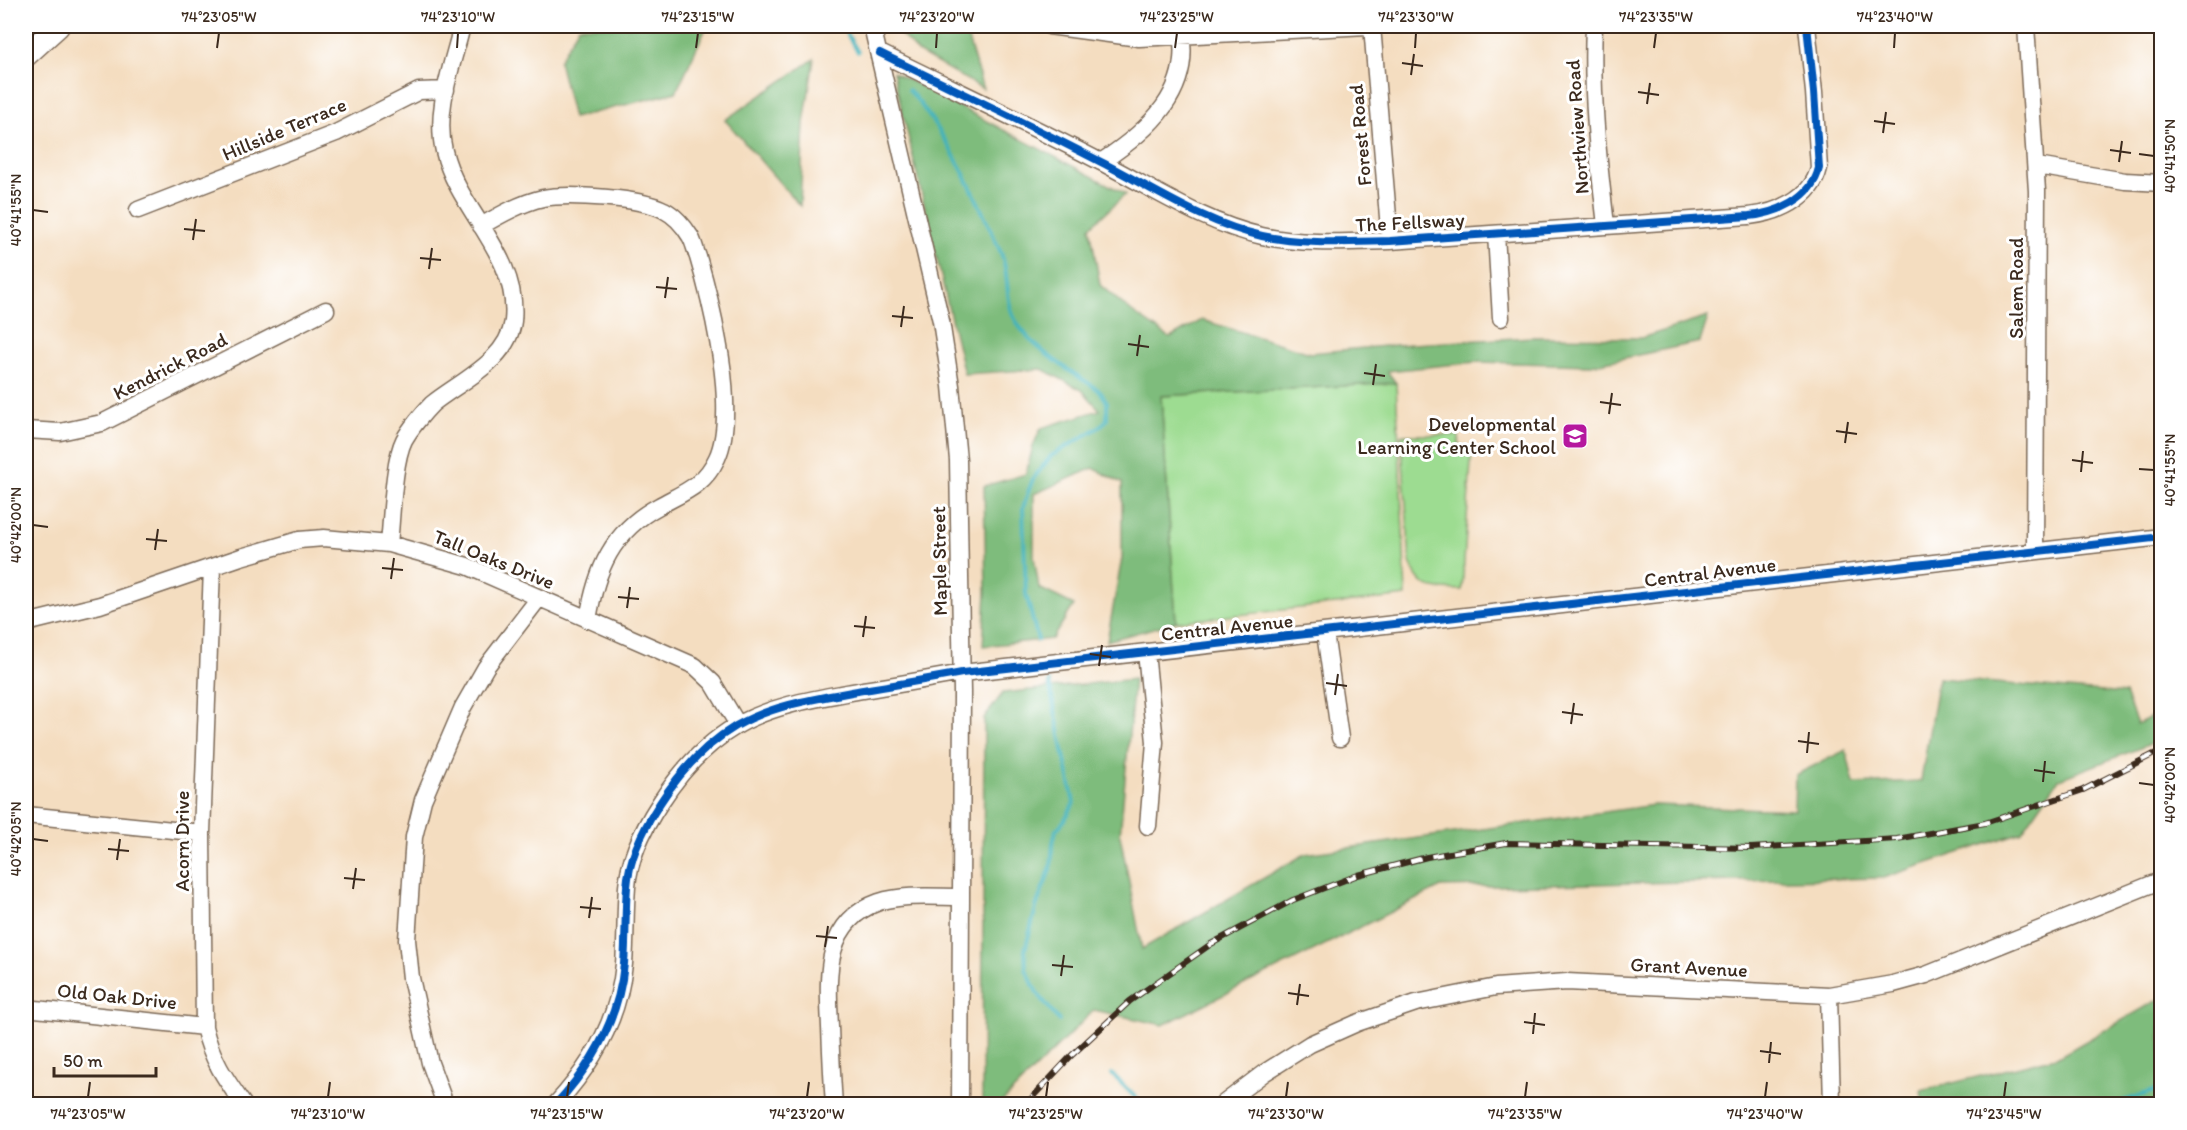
<svg xmlns="http://www.w3.org/2000/svg" width="2187" height="1130" viewBox="0 0 2187 1130" font-family="Itim,sans-serif">
	<style>
		.green { fill: #9ddc91; stroke: #6c8358; stroke-width: 1.5 }
		.forest { fill: #7ebc7b; stroke: #5c734c; stroke-width: 1.5 }
		.lines { fill: none; stroke-linecap: round; stroke-linejoin: round }
		.stream { stroke: #43b3bb; stroke-width: 4 }
		.minor-casing { stroke: #7c6957; stroke-width: 19 }
		.secondary-casing { stroke: #7c6957; stroke-width: 25 }
		.minor { stroke: #fff; stroke-width: 16 }
		.secondary { stroke: #fff; stroke-width: 22 }
		.rail-casing { stroke: #3b2a1e; stroke-width: 6 }
		.rail { stroke: #fff; stroke-width: 4; stroke-dasharray: 11; stroke-linecap: butt }
		.cycleway-casing { stroke: #fff; stroke-width: 11 }
		.cycleway { stroke: #0057b8; stroke-width: 8 }
		.ticks { fill: none; stroke: #3b2a1e; stroke-width: 2 }
		.labels { text-anchor: middle; stroke-width: 6; stroke-linejoin: round; paint-order: stroke }
		.street-label { font-size: 20px; fill: #3b2a1e; stroke: #fff }
		.poi-label { font-size: 20px; fill: #3b2a1e; stroke: #fff; text-anchor: end }
		.neatline { fill: none; stroke: #3b2a1e; stroke-width: 2 }
		.ticks-label { font-size: 15px; text-anchor: middle; fill: #3b2a1e }
	</style>
	<rect width="100%" height="100%" fill="#fff"/>
	<filter id="ink" filterUnits="userSpaceOnUse"><feTurbulence type="fractalNoise" baseFrequency=".0167" numOctaves="2"/><feDisplacementMap in="SourceGraphic" scale="12" xChannelSelector="R" yChannelSelector="G"/><feConvolveMatrix kernelMatrix="1 2 1 2 8 2 1 2 1" color-interpolation-filters="sRGB"/></filter>
	<filter id="wash" filterUnits="userSpaceOnUse"><feTurbulence type="fractalNoise" baseFrequency=".008" numOctaves="4" result="noise"/><feDisplacementMap in="SourceGraphic" scale="24" xChannelSelector="R" yChannelSelector="G"/><feGaussianBlur stdDeviation="1.35" result="paint"/><feColorMatrix in="noise" values="0 0 0 0 0 0 0 0 0 0 0 0 0 0 0 0 0 1.4 0 .05"/><feComposite in="paint" operator="in"/></filter>
	<g filter="url(#wash)">
		<rect width="100%" height="100%" fill="#f4ddc0"/>
		<path class="green" d="M1396 383 1406 596 1176 622 1161 396Z
			M1401 435H1459V445L1472 448 1462 590C1433 588 1421 593 1410 562Z"/>
		<path class="forest" d="M579 26H707L676 92 573 118 559 61Z
			M892 26H964L983 89 919 53Z
			M814 59 804 123 800 206 725 120Z
			M893 72 1126 194 1090 227 1100 285 1132 312 1170 338 1202 320 1310 353 1396 345 1533 337 1641 338 1708 317 1700 342 1591 365 1476 362 1387 371 1396 383 1161 396 1176 622 1107 641 1122 558V483L1093 468 1034 494V557L1039 588 1074 605 1052 639 983 646 986 592 984 486 1026 474 1033 446 1041 428 1100 410 1082 390 1042 369 964 374Z
			M2161 644V687L2155 691 2154 648Z
			M1938 678 2125 694 2137 724 2161 712V740L2059 779 2022 832 1883 878 1441 887 1163 1025 1094 1010 1000 1104H982L984 718 1003 693 1134 679 1120 835 1142 949 1305 854 1654 805 1794 810 1795 775 1846 750 1854 784 1921 781Z
			M2161 998V1104H1923L1921 1091 2060 1056Z"/>
		<g class="lines">
			<path class="stream" d="M842 26 858 52
				M909 90C950 138 976 196 1001 253 1010 274 1004 301 1016 321 1032 350 1073 372 1100 391L1107 402V420L1098 428 1051 456 1033 479 1028 492 1023 508 1026 594 1038 640
				M1049 682 1074 803 1064 821 1056 830 1053 843 1051 867 1037 904 1025 950 1026 969 1036 991 1059 1021
				M1112 1074 1142 1104
				M2116 1104 2162 1088"/>
		</g>
	</g>
	<g filter="url(#ink)">
		<g class="lines">
			<g class="minor-casing">
				<path id="minor" d="M872 26 941 321 951 386 958 460 962 692 960 1104
					M1049 26 1139 38 1367 26
					M1372 26 1390 241
					M1594 26C1591 93 1598 158 1606 225
					M2026 26 2037 191 2035 550
					M880 53C953 89 1028 124 1101 162 1154 189 1204 223 1262 236 1304 245 1348 242 1390 241L1749 216C1777 213 1812 199 1819 168L1814 92 1807 26
					M1101 162C1148 131 1194 91 1180 28
					M2037 166 2125 181 2162 183
					M138 210 336 133 419 91 446 90
					M481 226C500 215 521 203 543 198 568 193 642 198 664 210 674 215 684 226 690 236 694 242 695 250 698 257 706 284 713 312 718 341 724 372 731 428 717 458 704 486 684 492 659 506 612 531 596 570 588 620
					M1496 234 1501 318
					M26 430 60 432 102 423 326 310
					M389 544C392 517 393 462 404 440 410 429 423 413 432 404 459 382 508 361 513 321 520 255 458 211 444 151 434 110 453 64 462 26
					M212 568 202 833 204 1027C212 1060 224 1077 243 1104
					M26 623 100 605 241 557 299 540 324 538 389 544 467 566 695 666 713 683 738 725
					M1325 633 1340 738
					M1146 652 1155 742 1148 826
					M26 815 202 833
					M1829 995 1832 1104
					M26 1008 204 1027
					M445 1104 430 1063 411 978 407 940 414 837 423 800 463 707 486 667 539 598
					M556 1104C593 1064 619 1019 624 964 626 938 625 912 627 887 629 858 645 826 660 803 680 772 704 745 736 726 774 704 820 698 863 690 896 685 929 679 962 673L2162 537
					M834 1104C832 1079 831 1053 830 1027 828 979 822 922 879 902 904 894 935 897 961 897
					M1223 1104 1264 1073 1310 1044 1357 1023 1416 1003 1496 987 1567 982 1829 995 1893 984 1926 975 2162 880"/>
			</g>
			<g class="secondary-casing">
				<path id="secondary" d="M26 55 58 26"/>
			</g>
			<use href="#minor" class="minor"/>
			<use href="#secondary" class="secondary"/>
			<g class="rail-casing">
				<path id="rail" d="M1026 1104 1071 1056 1130 1001 1211 944 1293 900 1358 875 1427 857 1506 843 1751 848 1897 839 1985 823 2083 790 2162 750"/>
			</g>
			<use href="#rail" class="rail"/>
			<g class="cycleway-casing">
				<path id="cycleway" d="M880 53C953 89 1028 124 1101 162 1154 189 1204 223 1262 236 1304 245 1348 242 1390 241L1749 216C1777 213 1812 199 1819 168L1814 92 1807 26
					M556 1104C593 1064 619 1019 624 964 626 938 625 912 627 887 629 858 645 826 660 803 680 772 704 745 736 726 774 704 820 698 863 690 896 685 929 679 962 673L2162 537"/>
			</g>
			<use href="#cycleway" class="cycleway"/>
		</g>
	</g>
	<path class="ticks" d="M217 48 219 33M457 48 458 33M696 48 698 33M936 48 937 33M1175 48 1177 33M1415 48 1416 33M1654 48 1656 33M1894 48 1895 33M1402 63 1423 66M1411 75 1414 54M1638 92 1659 95M1647 104 1650 83M1874 121 1895 124M1883 133 1886 112M2110 150 2131 153M2139 154 2154 156M2119 162 2122 141M33 210 48 212M184 229 205 231M193 240 196 219M420 258 441 260M429 269 432 248M656 287 677 289M665 298 668 277M892 316 913 318M901 327 904 306M1128 344 1149 347M1137 356 1140 335M1364 373 1385 376M1373 385 1376 364M1600 402 1621 405M1609 414 1612 393M1836 431 1857 434M1845 443 1848 422M2072 460 2093 463M2139 469 2154 470M2081 472 2083 451M33 525 48 527M146 539 167 541M155 550 158 529M382 568 403 570M391 579 394 558M618 597 639 599M627 608 630 587M854 626 875 628M863 637 866 616M1090 654 1111 657M1099 666 1102 645M1326 683 1347 686M1335 695 1338 674M1562 712 1583 715M1571 724 1574 703M1798 741 1819 744M1807 753 1809 732M2034 770 2055 773M2043 782 2045 761M2139 783 2154 785M33 839 48 841M108 849 129 851M117 860 120 839M344 878 365 880M353 889 356 868M580 907 601 909M589 918 592 897M816 936 837 938M825 947 828 926M1052 965 1073 967M1061 976 1064 955M1288 993 1309 996M1297 1005 1300 984M1524 1022 1545 1025M1533 1034 1535 1013M1760 1051 1781 1054M1769 1063 1771 1042M88 1097 90 1082M328 1097 330 1082M567 1097 569 1082M807 1097 809 1082M1046 1097 1048 1082M1286 1097 1288 1082M1525 1097 1527 1082M1765 1097 1767 1082M2004 1097 2006 1082"/>
	<defs>
		<g id="school-square" transform="scale(1.35)"><rect x="-9" y="-9" width="18" height="18" rx="4" fill="#b5179e" stroke="#fff"/><path d="M0-5L7-2L0 1L-7-2ZM-4 1L0 2.5L4 1V4Q0 6-4 4Z" fill="#fff"/></g>
	</defs>
	<g fill-rule="evenodd">
		<use href="#school-square" x="1575" y="436"/>
	</g>
	<g class="labels">
		<g class="street-label">
			<text transform="translate(1577 127) rotate(-94)" y="7">Northview Road</text>
			<text transform="translate(284 129) rotate(-23)" y="7">Hillside Terrace</text>
			<text transform="translate(1360 135) rotate(-95)" y="7">Forest Road</text>
			<text transform="translate(1410 222) rotate(-3)" y="7">The Fellsway</text>
			<text transform="translate(2016 288) rotate(-90)" y="7">Salem Road</text>
			<text transform="translate(170 366) rotate(-27)" y="7">Kendrick Road</text>
			<text transform="translate(494 559) rotate(22)" y="7">Tall Oaks Drive</text>
			<text transform="translate(939 561) rotate(-91)" y="7">Maple Street</text>
			<text transform="translate(1710 572) rotate(-7)" y="7">Central Avenue</text>
			<text transform="translate(1227 627) rotate(-6)" y="7">Central Avenue</text>
			<text transform="translate(182 841) rotate(-90)" y="7">Acorn Drive</text>
			<text transform="translate(1689 967) rotate(3)" y="7">Grant Avenue</text>
			<text transform="translate(117 996) rotate(6)" y="7">Old Oak Drive</text>
		</g>
		<g class="poi-label">
			<text x="1556" y="431">Developmental<tspan x="1556" dy="23">Learning Center School</tspan></text>
		</g>
	</g>
	<rect width="2187" height="1130" fill="none" stroke="#fff" stroke-width="66"/>
	<path d="M54 1067v9h102v-9" fill="none" stroke="#3b2a1e" stroke-width="3"/>
	<text x="63" y="1067" font-size="18" fill="#3b2a1e" stroke="#ffffff" stroke-width="4.5" paint-order="stroke">50 m</text>
	<rect x="33" y="33" width="2121" height="1064" class="neatline"/>
	<g class="ticks-label">
		<text x="219" y="22">74°23'05"W</text>
		<text x="458" y="22">74°23'10"W</text>
		<text x="698" y="22">74°23'15"W</text>
		<text x="937" y="22">74°23'20"W</text>
		<text x="1177" y="22">74°23'25"W</text>
		<text x="1416" y="22">74°23'30"W</text>
		<text x="1656" y="22">74°23'35"W</text>
		<text x="1895" y="22">74°23'40"W</text>
		<text transform="translate(2170 156) rotate(-90)" y="5">40°41'50"N</text>
		<text transform="translate(16 210) rotate(-90)" y="5">40°41'55"N</text>
		<text transform="translate(2170 470) rotate(-90)" y="5">40°41'55"N</text>
		<text transform="translate(16 525) rotate(-90)" y="5">40°42'00"N</text>
		<text transform="translate(2170 785) rotate(-90)" y="5">40°42'00"N</text>
		<text transform="translate(16 839) rotate(-90)" y="5">40°42'05"N</text>
		<text x="88" y="1119">74°23'05"W</text>
		<text x="328" y="1119">74°23'10"W</text>
		<text x="567" y="1119">74°23'15"W</text>
		<text x="807" y="1119">74°23'20"W</text>
		<text x="1046" y="1119">74°23'25"W</text>
		<text x="1286" y="1119">74°23'30"W</text>
		<text x="1525" y="1119">74°23'35"W</text>
		<text x="1765" y="1119">74°23'40"W</text>
		<text x="2004" y="1119">74°23'45"W</text>
	</g>
</svg>
